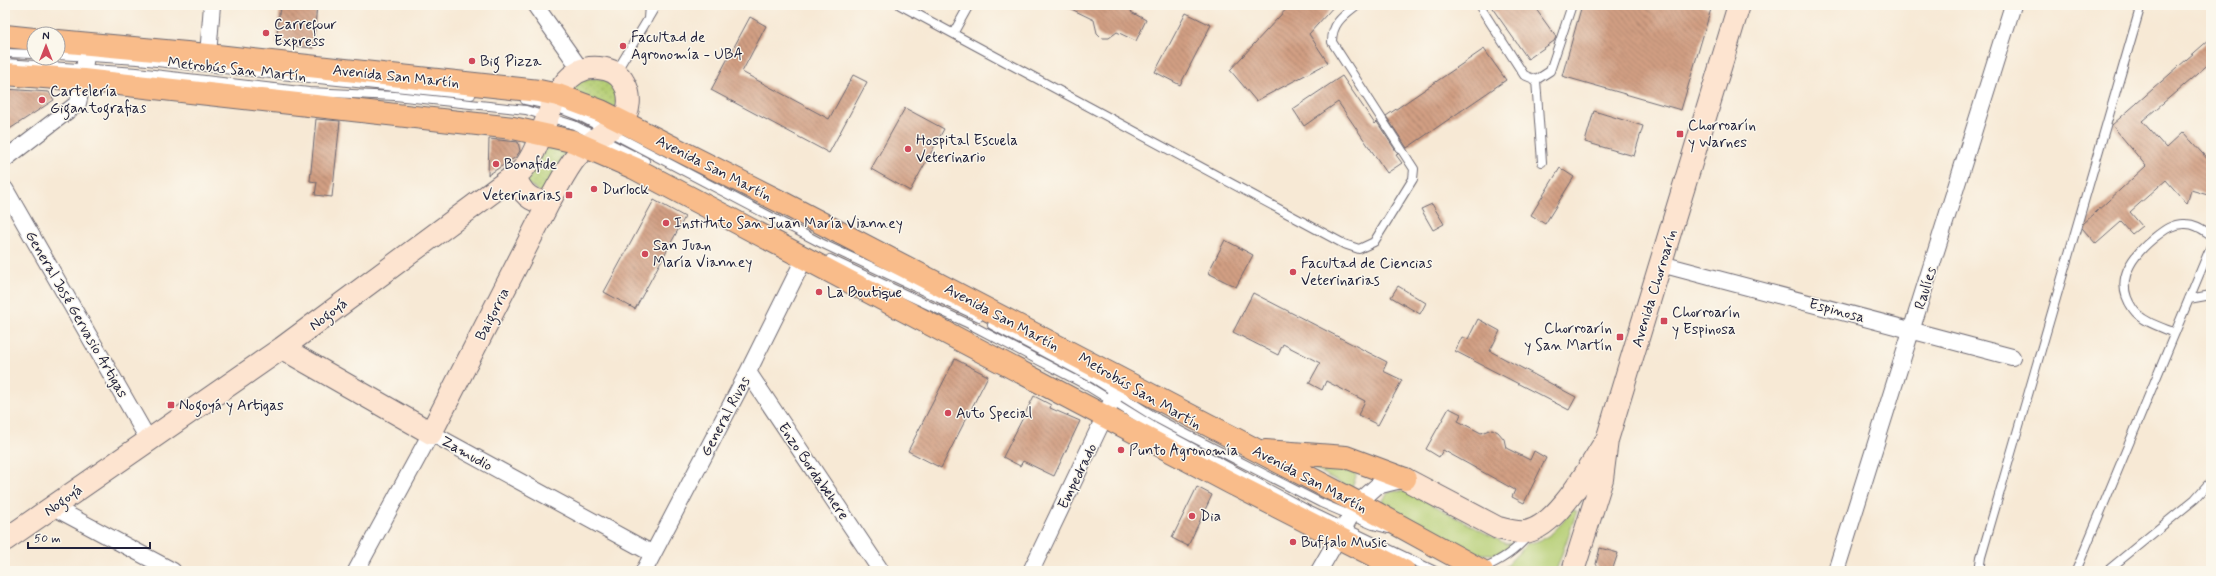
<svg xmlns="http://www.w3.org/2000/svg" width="2216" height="576" viewBox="0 0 2216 576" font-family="Mynerve,sans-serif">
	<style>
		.grass { fill: #b4cd72; stroke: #6b7856 }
		.park { fill: url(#park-dots); stroke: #6b7856 }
		.building { fill: url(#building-back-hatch) }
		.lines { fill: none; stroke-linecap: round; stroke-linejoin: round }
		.lane-casing { stroke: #6d6871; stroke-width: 10 }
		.street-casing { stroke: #6d6871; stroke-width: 18 }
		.secondary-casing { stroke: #6d6871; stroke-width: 24 }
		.primary-casing { stroke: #6d6871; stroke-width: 24 }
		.lane { stroke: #fff; stroke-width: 8 }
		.street { stroke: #fff; stroke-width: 16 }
		.secondary { stroke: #fde4d0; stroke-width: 22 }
		.primary { stroke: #f9bc8a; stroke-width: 22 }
		.poi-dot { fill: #d1495b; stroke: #fbf7ec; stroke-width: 1.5 }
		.labels { text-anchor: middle; stroke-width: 3; stroke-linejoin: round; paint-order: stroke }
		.poi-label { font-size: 15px; fill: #22223b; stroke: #fbf7ec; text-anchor: start }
		.street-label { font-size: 15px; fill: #22223b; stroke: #fbf7ec }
	</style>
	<defs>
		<pattern id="park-dots" width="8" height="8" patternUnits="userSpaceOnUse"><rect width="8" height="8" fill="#b4cd72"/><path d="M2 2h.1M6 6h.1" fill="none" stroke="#9ab064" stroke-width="1.8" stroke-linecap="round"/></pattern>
		<pattern id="building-back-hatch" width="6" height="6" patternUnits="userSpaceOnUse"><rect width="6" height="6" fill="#d19f83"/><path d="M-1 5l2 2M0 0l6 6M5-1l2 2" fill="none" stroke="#a9816c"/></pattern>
	</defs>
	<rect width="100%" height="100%" fill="#fbf7ec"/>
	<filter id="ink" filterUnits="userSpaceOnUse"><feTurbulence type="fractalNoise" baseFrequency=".025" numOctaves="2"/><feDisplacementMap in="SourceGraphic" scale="8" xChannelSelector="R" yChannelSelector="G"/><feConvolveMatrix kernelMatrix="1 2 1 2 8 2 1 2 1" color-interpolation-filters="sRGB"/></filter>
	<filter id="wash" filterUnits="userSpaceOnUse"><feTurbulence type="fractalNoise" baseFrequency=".012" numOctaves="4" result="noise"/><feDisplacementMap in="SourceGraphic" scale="16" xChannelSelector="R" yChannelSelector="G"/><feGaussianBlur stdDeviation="0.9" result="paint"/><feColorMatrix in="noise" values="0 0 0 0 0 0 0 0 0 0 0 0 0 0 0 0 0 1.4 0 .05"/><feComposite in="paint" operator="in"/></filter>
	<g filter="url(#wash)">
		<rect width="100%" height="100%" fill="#f7e9d5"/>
		<path class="grass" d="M1300 461 1334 465 1355 471 1356 477 1351 489Z
			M1393 491 1409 492 1506 544 1516 543 1515 546 1499 554H1480L1380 504 1388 493Z
			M1572 510 1577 511 1556 571H1507L1503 569 1528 543C1549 541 1560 526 1572 510Z"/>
		<path class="park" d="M584 78 607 79C617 89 620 98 614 112L569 93Z
			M547 146 567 152 543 194 525 182Z"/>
		<g id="blocks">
			<path class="building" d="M280 5H317L313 48 276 44Z
				M1063 5H1134L1131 12 1146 20 1136 41 1117 32 1109 38H1102L1097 33 1094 20Z
				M1290 5H1335L1309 34 1328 63 1256 101 1230 70Z
				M1490 5H1533L1556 37 1554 41 1528 59Z
				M1582 5H1700L1711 9 1681 110 1562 76Z
				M1186 13 1211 25 1180 85 1155 72Z
				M750 17 766 26 742 72 829 119 853 75 867 82 829 153 711 90Z
				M2211 38V62L2142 121 2166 148 2183 132 2211 163V196L2191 190 2187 204 2166 180 2130 212 2142 226 2132 234 2121 222 2096 244 2082 228 2083 224 2146 166 2112 125Z
				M1484 49 1506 80 1407 148 1386 116Z
				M1342 76 1375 124 1377 122 1398 154 1396 155 1402 163 1387 173 1338 102 1304 126 1293 109Z
				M5 89 49 92 54 100 5 132Z
				M905 108 944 129 910 191 871 169Z
				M1594 111 1643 126 1634 156 1585 142Z
				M316 119 340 121 332 197 315 195 317 182 310 181Z
				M489 139 518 142 520 151 516 157 488 175Z
				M1560 168 1574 177 1545 224 1531 215Z
				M654 200 685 217 635 309 604 292Z
				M1432 204 1444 224 1433 230 1421 209Z
				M1225 240 1253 255 1236 287 1208 273Z
				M1398 286 1426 303 1420 314 1391 297Z
				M1253 293 1387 362 1383 371 1402 380 1378 425 1358 415 1365 401 1326 381 1322 390 1309 383 1320 363 1283 344 1278 355 1233 332Z
				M1478 319 1500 331 1490 351 1576 397 1569 410 1455 351 1462 337 1468 339Z
				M955 359 988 376 941 468 908 451Z
				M1034 396 1051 405 1050 408 1080 421 1054 476 1023 461 1020 466 1003 457Z
				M1449 408 1461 414 1458 421 1481 433 1492 429 1498 432 1504 439 1506 448 1530 460 1534 451 1546 458 1524 503 1512 497 1515 490 1443 450 1439 457 1426 449Z
				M1197 487 1212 495 1188 546 1172 538Z
				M1600 548 1618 553 1612 571H1600L1596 564Z"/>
		</g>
	</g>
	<g filter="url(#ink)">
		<use href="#blocks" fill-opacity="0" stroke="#6d6871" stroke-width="1"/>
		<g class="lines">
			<g class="lane-casing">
				<path id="lane" d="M900 5 1344 244 1359 249 1374 242 1413 179 1414 169 1332 42C1332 23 1343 16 1357 5
					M1479 5 1524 75 1536 80 1550 71 1572 5
					M649 17 656 5
					M954 32 969 5
					M5 53 34 54
					M58 55 138 60 471 95
					M5 63 137 72 309 92 395 96 526 110 574 125 645 161
					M616 72 648 19 649 5
					M1536 80 1542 162
					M525 100 553 106 581 117 821 243 979 317
					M830 259 969 324 1084 384 1154 427 1306 509 1435 571
					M2189 299 2211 295
					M992 325 1096 380 1158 419 1188 435 1321 503 1373 525 1388 529
					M2175 333C2161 327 2142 322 2133 309 2113 281 2132 256 2154 238 2164 230 2173 223 2186 224 2196 224 2203 230 2211 235
					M1482 568C1501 561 1516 550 1529 535
					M1979 571 1981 557 2141 5
					M2076 571 2211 246
					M2107 571 2195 499 2211 481"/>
			</g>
			<g class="street-casing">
				<path id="street" d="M535 5 581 70
					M208 55 212 5
					M5 159 78 103 83 80 87 44
					M5 189 148 439
					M1661 264 2012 357
					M748 372 881 571
					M53 507 173 571
					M356 571 431 433 653 554
					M644 571 748 372 804 259
					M1031 571 1122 380
					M1319 571 1358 503 1377 486 1405 479
					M1836 571 2013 5"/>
			</g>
			<g class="secondary-casing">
				<path id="secondary" d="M515 175C520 191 532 206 550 200
					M1405 479 1498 528C1507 530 1515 533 1525 532 1557 527 1588 469 1604 444
					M5 540 282 348 522 170C548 143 549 63 599 68 610 69 619 73 624 83 631 94 631 113 620 122 616 126 610 129 605 132 595 139 586 147 577 156 566 169 559 185 550 200L431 433 282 348
					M1573 571 1602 479 1607 440 1739 5"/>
			</g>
			<g class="primary-casing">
				<path id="primary" d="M5 36 34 39
					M58 41 208 55 539 91 558 95 601 111 783 203 1358 503 1482 571
					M5 74 83 80 513 128 572 141 634 168 1231 483 1404 571
					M1265 451 1346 457 1405 479"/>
			</g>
			<use href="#lane" class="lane"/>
			<use href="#street" class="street"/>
			<use href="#secondary" class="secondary"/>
			<use href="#primary" class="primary"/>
		</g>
	</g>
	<g class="poi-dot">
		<circle cx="266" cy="33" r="4"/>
		<circle cx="623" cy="46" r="4"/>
		<circle cx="472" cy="61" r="4"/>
		<circle cx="42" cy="100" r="4"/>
		<rect x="1676" y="130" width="8" height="8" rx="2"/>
		<circle cx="908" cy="149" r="4"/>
		<circle cx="496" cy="164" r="4"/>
		<circle cx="594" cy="189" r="4"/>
		<rect x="565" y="191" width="8" height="8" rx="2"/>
		<circle cx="666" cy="223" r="4"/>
		<circle cx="645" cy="254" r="4"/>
		<circle cx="1293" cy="272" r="4"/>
		<circle cx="819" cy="292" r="4"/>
		<rect x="1660" y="317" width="8" height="8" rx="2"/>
		<rect x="1616" y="333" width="8" height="8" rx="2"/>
		<rect x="167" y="401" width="8" height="8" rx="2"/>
		<circle cx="948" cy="413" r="4"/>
		<circle cx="1121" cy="450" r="4"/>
		<circle cx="1192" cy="516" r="4"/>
		<circle cx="1293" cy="542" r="4"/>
	</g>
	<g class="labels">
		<g class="poi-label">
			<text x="274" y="29">Carrefour<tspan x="274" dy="17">Express</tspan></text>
			<text x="631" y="42">Facultad de<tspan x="631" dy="17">Agronomía - UBA</tspan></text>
			<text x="480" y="66">Big Pizza</text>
			<text x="50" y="96">Cartelería<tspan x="50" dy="17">Gigantografias</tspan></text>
			<text x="1688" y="130">Chorroarín<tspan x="1688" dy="17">y Warnes</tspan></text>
			<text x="916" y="145">Hospital Escuela<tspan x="916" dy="17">Veterinario</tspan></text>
			<text x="504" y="169">Bonafide</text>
			<text x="602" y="194">Durlock</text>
			<text x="561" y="200" text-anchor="end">Veterinarias</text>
			<text x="674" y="228">Instituto San Juan María Vianney</text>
			<text x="653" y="250">San Juan<tspan x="653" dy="17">María Vianney</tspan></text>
			<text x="1301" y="268">Facultad de Ciencias<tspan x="1301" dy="17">Veterinarias</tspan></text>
			<text x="827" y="297">La Boutique</text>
			<text x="1672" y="317">Chorroarín<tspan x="1672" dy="17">y Espinosa</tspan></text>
			<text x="1612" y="333" text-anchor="end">Chorroarín<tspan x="1612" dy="17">y San Martín</tspan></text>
			<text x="179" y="410">Nogoyá y Artigas</text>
			<text x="956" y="418">Auto Special</text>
			<text x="1129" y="455">Punto Agronomía</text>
			<text x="1200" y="521">Dia</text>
			<text x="1301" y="547">Buffalo Music</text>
		</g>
		<g class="street-label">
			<text transform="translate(237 69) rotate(6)" y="5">Metrobús San Martín</text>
			<text transform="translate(396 76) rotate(6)" y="5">Avenida San Martín</text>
			<text transform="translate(714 168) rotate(27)" y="5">Avenida San Martín</text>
			<text transform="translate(1654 288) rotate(-73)" y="5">Avenida Chorroarín</text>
			<text transform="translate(1925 288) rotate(-73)" y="5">Raulíes</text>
			<text transform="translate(1837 310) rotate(15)" y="5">Espinosa</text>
			<text transform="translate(77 314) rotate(60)" y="5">General José Gervasio Artigas</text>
			<text transform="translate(328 314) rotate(-37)" y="5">Nogoyá</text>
			<text transform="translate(492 314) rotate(-63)" y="5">Baigorria</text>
			<text transform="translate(1002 317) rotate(28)" y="5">Avenida San Martín</text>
			<text transform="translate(1140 391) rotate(30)" y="5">Metrobús San Martín</text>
			<text transform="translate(725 416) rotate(-62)" y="5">General Rivas</text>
			<text transform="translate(467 453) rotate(29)" y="5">Zamudio</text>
			<text transform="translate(814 471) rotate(56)" y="5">Enzo Bordabehere</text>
			<text transform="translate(1077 476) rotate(-64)" y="5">Empedrado</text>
			<text transform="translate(1310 479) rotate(28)" y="5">Avenida San Martín</text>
			<text transform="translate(63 500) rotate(-35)" y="5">Nogoyá</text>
		</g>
	</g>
	<rect width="2216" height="576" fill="none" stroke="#fbf7ec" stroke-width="20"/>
	<g transform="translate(46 46)"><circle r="19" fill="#fbf7ec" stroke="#a4a2a5"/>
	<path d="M0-3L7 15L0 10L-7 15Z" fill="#d1495b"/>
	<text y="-6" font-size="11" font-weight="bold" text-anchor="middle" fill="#22223b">N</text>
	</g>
	<path d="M28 542v6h122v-6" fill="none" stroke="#22223b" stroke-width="2"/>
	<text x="34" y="542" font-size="12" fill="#22223b" stroke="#fbf7ec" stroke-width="3" paint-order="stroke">50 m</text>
</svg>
